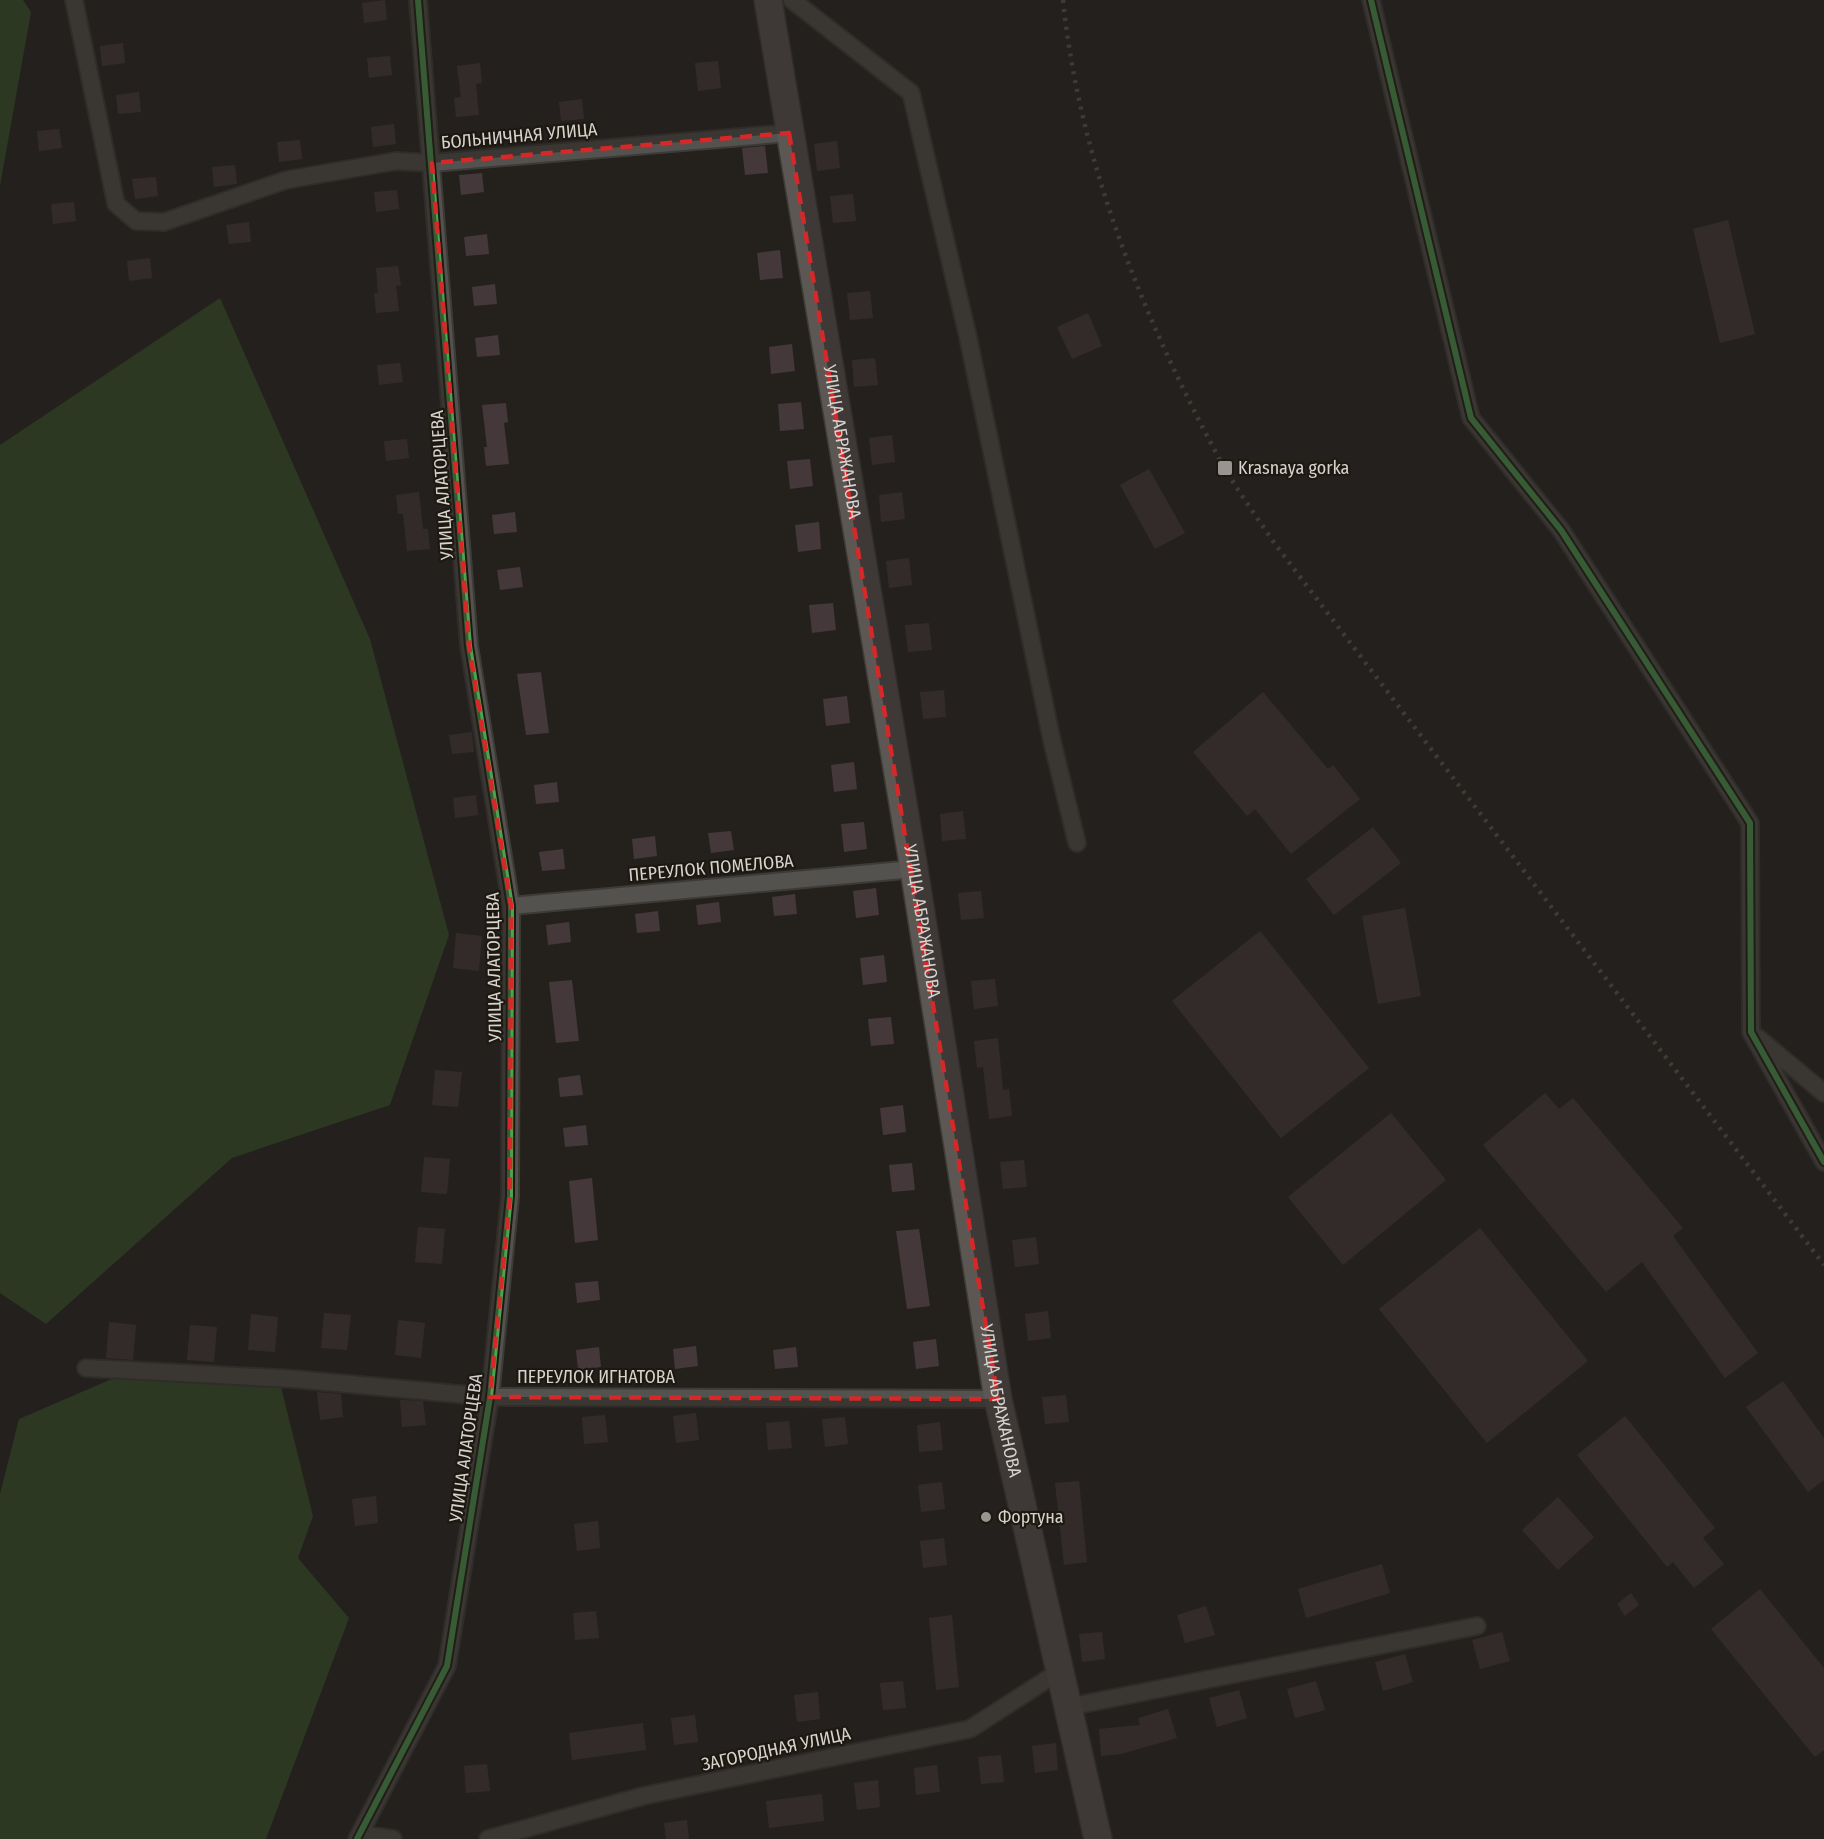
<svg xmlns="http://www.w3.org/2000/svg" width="1824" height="1839" viewBox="0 0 1824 1839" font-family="'Fira Sans Condensed',sans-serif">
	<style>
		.forest { fill: #355429 }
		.building { fill: #44383b }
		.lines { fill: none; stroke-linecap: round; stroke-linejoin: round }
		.minor-casing { stroke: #3d3b38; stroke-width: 20 }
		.primary-casing { stroke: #3d3b38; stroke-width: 30 }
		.minor { stroke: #54524f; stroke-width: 16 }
		.primary { stroke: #5d5754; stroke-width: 27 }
		.rail { stroke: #5e5c58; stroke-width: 4.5; stroke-dasharray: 3 6; stroke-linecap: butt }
		.cycleway-casing { stroke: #1d1911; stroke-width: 10 }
		.cycleway { stroke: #4ca352; stroke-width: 6 }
		.marked { fill: none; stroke: #d62828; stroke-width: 4.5; stroke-dasharray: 12 8; stroke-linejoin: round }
		.poi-dot { fill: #989590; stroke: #1d1911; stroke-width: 2 }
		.labels { text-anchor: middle; stroke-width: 4.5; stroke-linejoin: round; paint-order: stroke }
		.street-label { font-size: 18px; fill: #d6d3ce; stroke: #1d1911 }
		.poi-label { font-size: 18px; fill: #d6d3ce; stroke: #1d1911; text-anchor: start }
	</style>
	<rect width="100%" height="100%" fill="#24211d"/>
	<path class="forest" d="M0 0H23L31 12 0 186Z
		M220 298 370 639 449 935 390 1105 232 1158 46 1324 0 1293V445Z
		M142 1366 281 1387 313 1516 298 1558 349 1618 266 1839H0V1494L19 1419Z"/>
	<path class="building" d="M385 0 387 20 364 23 362 3Z
		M123 43 125 63 102 66 100 46Z
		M390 56 392 75 369 78 367 58Z
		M718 61 721 88 698 91 695 63Z
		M480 63 482 83 476 84 479 115 456 117 454 98 461 97 457 66Z
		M139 92 141 112 118 114 116 95Z
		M582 99 584 119 561 121 559 102Z
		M394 124 396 144 373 147 371 127Z
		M59 129 62 148 39 151 37 131Z
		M300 140 302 159 279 162 277 142Z
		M837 141 840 168 817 171 814 144Z
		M765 146 768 173 745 175 742 148Z
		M235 165 237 184 214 187 212 167Z
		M482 173 484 192 461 195 459 175Z
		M156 177 158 196 135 199 132 179Z
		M397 190 399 209 376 212 374 192Z
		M853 194 856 221 833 223 830 196Z
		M74 202 76 221 53 224 51 204Z
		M1728 220 1755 334 1720 343 1693 229Z
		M249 222 251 242 229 244 226 225Z
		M487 234 489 254 466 256 464 237Z
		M780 250 783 278 760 280 757 253Z
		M150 258 152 278 129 281 127 261Z
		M398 266 401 285 396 286 399 311 376 313 374 293H378L376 268Z
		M495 284 497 304 474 306 472 287Z
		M870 291 873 318 850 320 847 293Z
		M1088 313 1102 346 1072 359 1057 327Z
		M498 335 500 355 477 357 475 338Z
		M792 344 795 371 771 374 769 347Z
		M875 358 878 385 854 387 852 360Z
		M400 363 403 382 379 385 377 365Z
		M801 402 804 429 780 431 778 404Z
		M506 403 508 422 504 423 509 464 486 466 484 447H487L482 405Z
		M892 435 895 462 872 465 869 438Z
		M407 439 409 458 386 461 384 441Z
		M810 459 813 486 790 489 787 461Z
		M1149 469 1185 533 1155 549 1120 485Z
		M419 492 423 529H428L430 549 407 551 403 514H398L396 495Z
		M902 492 905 519 881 522 879 495Z
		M515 512 517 532 494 534 492 515Z
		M819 522 821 549 798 552 795 525Z
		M909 558 912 585 889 588 886 561Z
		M520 567 523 587 500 590 497 570Z
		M833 603 836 630 812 633 809 605Z
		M929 623 932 650 908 652 905 625Z
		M541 672 549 733 526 735 517 674Z
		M944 690 946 717 923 719 920 692Z
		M1263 692 1328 769 1333 765 1360 799 1291 854 1255 809 1247 816 1193 752Z
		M847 696 850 723 826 726 823 699Z
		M472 732 474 752 452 754 449 735Z
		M854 762 857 789 834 792 831 765Z
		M557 782 559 802 536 804 534 785Z
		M476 795 478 815 455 818 453 798Z
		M963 811 966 839 942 841 940 814Z
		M864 822 867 849 844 852 841 824Z
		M1373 827 1401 863 1334 915 1306 879Z
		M731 831 734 850 711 853 708 833Z
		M655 836 657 856 634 859 632 839Z
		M563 849 565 869 542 871 539 852Z
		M876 888 879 915 856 918 853 891Z
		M981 891 984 918 961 920 958 893Z
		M795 894 797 914 774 916 772 897Z
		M719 902 721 922 698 925 696 905Z
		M1405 908 1421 996 1378 1004 1362 916Z
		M658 911 660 931 637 933 635 914Z
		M569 922 571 942 548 945 546 925Z
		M1260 931 1369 1068 1281 1138 1172 1001Z
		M456 933 482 936 479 971 453 968Z
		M884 955 887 982 863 985 860 958Z
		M995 979 998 1006 974 1009 971 981Z
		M572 980 579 1041 556 1043 549 982Z
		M891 1017 894 1044 871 1046 868 1019Z
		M998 1038 1003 1090 1009 1089 1012 1116 989 1119 983 1067 977 1068 974 1041Z
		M435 1070 462 1072 458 1107 432 1105Z
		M580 1075 583 1095 560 1097 558 1078Z
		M1545 1093 1559 1109 1573 1098 1683 1228 1673 1236 1758 1353 1725 1378 1642 1262 1606 1292 1483 1145Z
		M903 1105 906 1132 883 1135 880 1108Z
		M1391 1113 1446 1180 1343 1265 1288 1197Z
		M586 1125 588 1145 565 1147 563 1128Z
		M424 1157 450 1159 447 1194 421 1192Z
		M1024 1160 1027 1187 1003 1189 1000 1162Z
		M912 1163 915 1190 892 1192 889 1165Z
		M592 1178 598 1240 575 1243 569 1181Z
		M418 1227 445 1229 442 1264 415 1262Z
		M1480 1228 1588 1361 1487 1443 1379 1309Z
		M919 1229 930 1306 907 1309 896 1231Z
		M1036 1237 1039 1264 1015 1267 1012 1240Z
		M598 1281 600 1300 577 1303 575 1283Z
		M1048 1311 1051 1338 1028 1341 1025 1314Z
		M324 1313 351 1315 347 1350 321 1348Z
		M251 1314 278 1317 275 1352 248 1350Z
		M398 1320 425 1323 421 1358 395 1355Z
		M109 1322 136 1325 133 1360 106 1358Z
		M190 1325 217 1327 214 1362 187 1360Z
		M936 1339 939 1366 916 1369 913 1342Z
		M696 1346 698 1366 675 1369 673 1349Z
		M599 1347 601 1367 578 1370 576 1350Z
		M796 1347 798 1367 775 1369 773 1350Z
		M1783 1381 1824 1438V1480L1808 1492 1746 1407Z
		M317 1392 341 1394 343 1417 320 1420Z
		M1066 1395 1069 1422 1045 1424 1042 1397Z
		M400 1400 423 1401 426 1425 402 1427Z
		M696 1413 699 1440 676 1443 673 1416Z
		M605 1415 608 1442 584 1444 582 1417Z
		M1625 1416 1715 1528 1703 1538 1724 1564 1694 1588 1673 1562 1667 1567 1577 1455Z
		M845 1417 848 1444 825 1447 822 1419Z
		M789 1421 792 1448 768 1450 766 1423Z
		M940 1422 943 1450 919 1452 917 1425Z
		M1079 1481 1087 1562 1064 1565 1055 1483Z
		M942 1482 945 1509 921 1512 918 1485Z
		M376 1496 378 1523 355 1526 352 1499Z
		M1558 1497 1594 1537 1558 1570 1522 1530Z
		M598 1521 600 1548 577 1551 574 1524Z
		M944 1538 947 1565 923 1568 920 1541Z
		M1382 1564 1390 1593 1306 1618 1298 1589Z
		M1760 1589 1824 1668V1750L1815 1757 1711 1629Z
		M1631 1593 1639 1605 1625 1616 1617 1604Z
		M1206 1606 1215 1635 1185 1643 1177 1615Z
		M596 1611 599 1638 575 1640 573 1613Z
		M952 1615 959 1687 936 1690 929 1618Z
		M1102 1632 1105 1659 1082 1662 1079 1634Z
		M1502 1632 1510 1661 1480 1669 1472 1640Z
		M1405 1654 1413 1682 1383 1691 1375 1662Z
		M903 1681 906 1708 883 1710 880 1683Z
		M1316 1681 1325 1710 1295 1718 1287 1689Z
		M1239 1690 1247 1718 1217 1727 1209 1698Z
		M818 1692 820 1719 797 1722 794 1695Z
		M1168 1709 1177 1738 1121 1754 1101 1756 1099 1729 1140 1725 1138 1718Z
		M695 1715 698 1742 674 1745 671 1718Z
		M643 1723 646 1750 572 1760 569 1733Z
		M1056 1743 1058 1770 1035 1773 1032 1746Z
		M1001 1755 1004 1782 981 1784 978 1757Z
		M487 1764 490 1791 466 1793 464 1766Z
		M937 1765 940 1792 916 1795 914 1768Z
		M878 1780 880 1807 857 1810 854 1783Z
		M822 1794 824 1821 769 1828 766 1801Z
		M687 1820 689 1839H666L664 1823Z"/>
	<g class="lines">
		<g class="minor-casing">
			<path id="minor" d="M74 0 116 204 136 221 164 222 286 180 396 161 432 163 789 133
				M792 0 911 93 968 337 1052 741 1077 843
				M1371 0 1471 418 1561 530 1750 823 1751 1032 1824 1162
				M511 906 914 869
				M1758 1038 1824 1093
				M86 1368 294 1379 490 1397 998 1399
				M1068 1707 1477 1626
				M360 1834 393 1839
				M357 1839 447 1666 490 1397 510 1196 511 906 469 646 418 0
				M488 1839 643 1796 970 1729 1060 1671"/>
		</g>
		<g class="primary-casing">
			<g id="primary">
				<path id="s1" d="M768 0 914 869 998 1399 1098 1839"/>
			</g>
		</g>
		<use href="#minor" class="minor"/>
		<use href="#primary" class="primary"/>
		<path class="rail" d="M1063 0C1079 157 1140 310 1214 449 1231 482 1254 513 1275 544L1824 1265"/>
		<g class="cycleway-casing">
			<path id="cycleway" d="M1371 0 1471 418 1561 530 1750 823 1751 1032 1824 1162
				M357 1839 447 1666 490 1397 510 1196 511 906 469 646 418 0"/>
		</g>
		<use href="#cycleway" class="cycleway"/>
	</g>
	<path d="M0 0H1824V1839H0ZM789 133 998 1399 490 1397 510 1196 511 906 469 646 432 163Z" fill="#24211d" fill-opacity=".55" fill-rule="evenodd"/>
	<path class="marked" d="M789 133 998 1399 490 1397 510 1196 511 906 469 646 432 163Z"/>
	<g class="poi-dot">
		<rect x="1217" y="460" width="16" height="16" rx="3"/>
		<circle cx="986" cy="1517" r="6"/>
	</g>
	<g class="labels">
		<g class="street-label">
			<text transform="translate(519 136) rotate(-5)" y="6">БОЛЬНИЧНАЯ УЛИЦА</text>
			<text dy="6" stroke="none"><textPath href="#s1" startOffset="448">УЛИЦА АБРАЖАНОВА</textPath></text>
			<text transform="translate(442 485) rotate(-94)" y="6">УЛИЦА АЛАТОРЦЕВА</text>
			<text transform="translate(711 868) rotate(-5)" y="6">ПЕРЕУЛОК ПОМЕЛОВА</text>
			<text dy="6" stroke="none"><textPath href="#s1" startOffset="934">УЛИЦА АБРАЖАНОВА</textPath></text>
			<text transform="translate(494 967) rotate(-91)" y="6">УЛИЦА АЛАТОРЦЕВА</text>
			<text x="596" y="1383">ПЕРЕУЛОК ИГНАТОВА</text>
			<text dy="6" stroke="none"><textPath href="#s1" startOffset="1420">УЛИЦА АБРАЖАНОВА</textPath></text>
			<text transform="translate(466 1448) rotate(-82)" y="6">УЛИЦА АЛАТОРЦЕВА</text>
			<text transform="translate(776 1749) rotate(-12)" y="6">ЗАГОРОДНАЯ УЛИЦА</text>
		</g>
		<g class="poi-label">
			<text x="1238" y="474">Krasnaya gorka</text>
			<text x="998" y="1523">Фортуна</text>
		</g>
	</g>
</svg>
